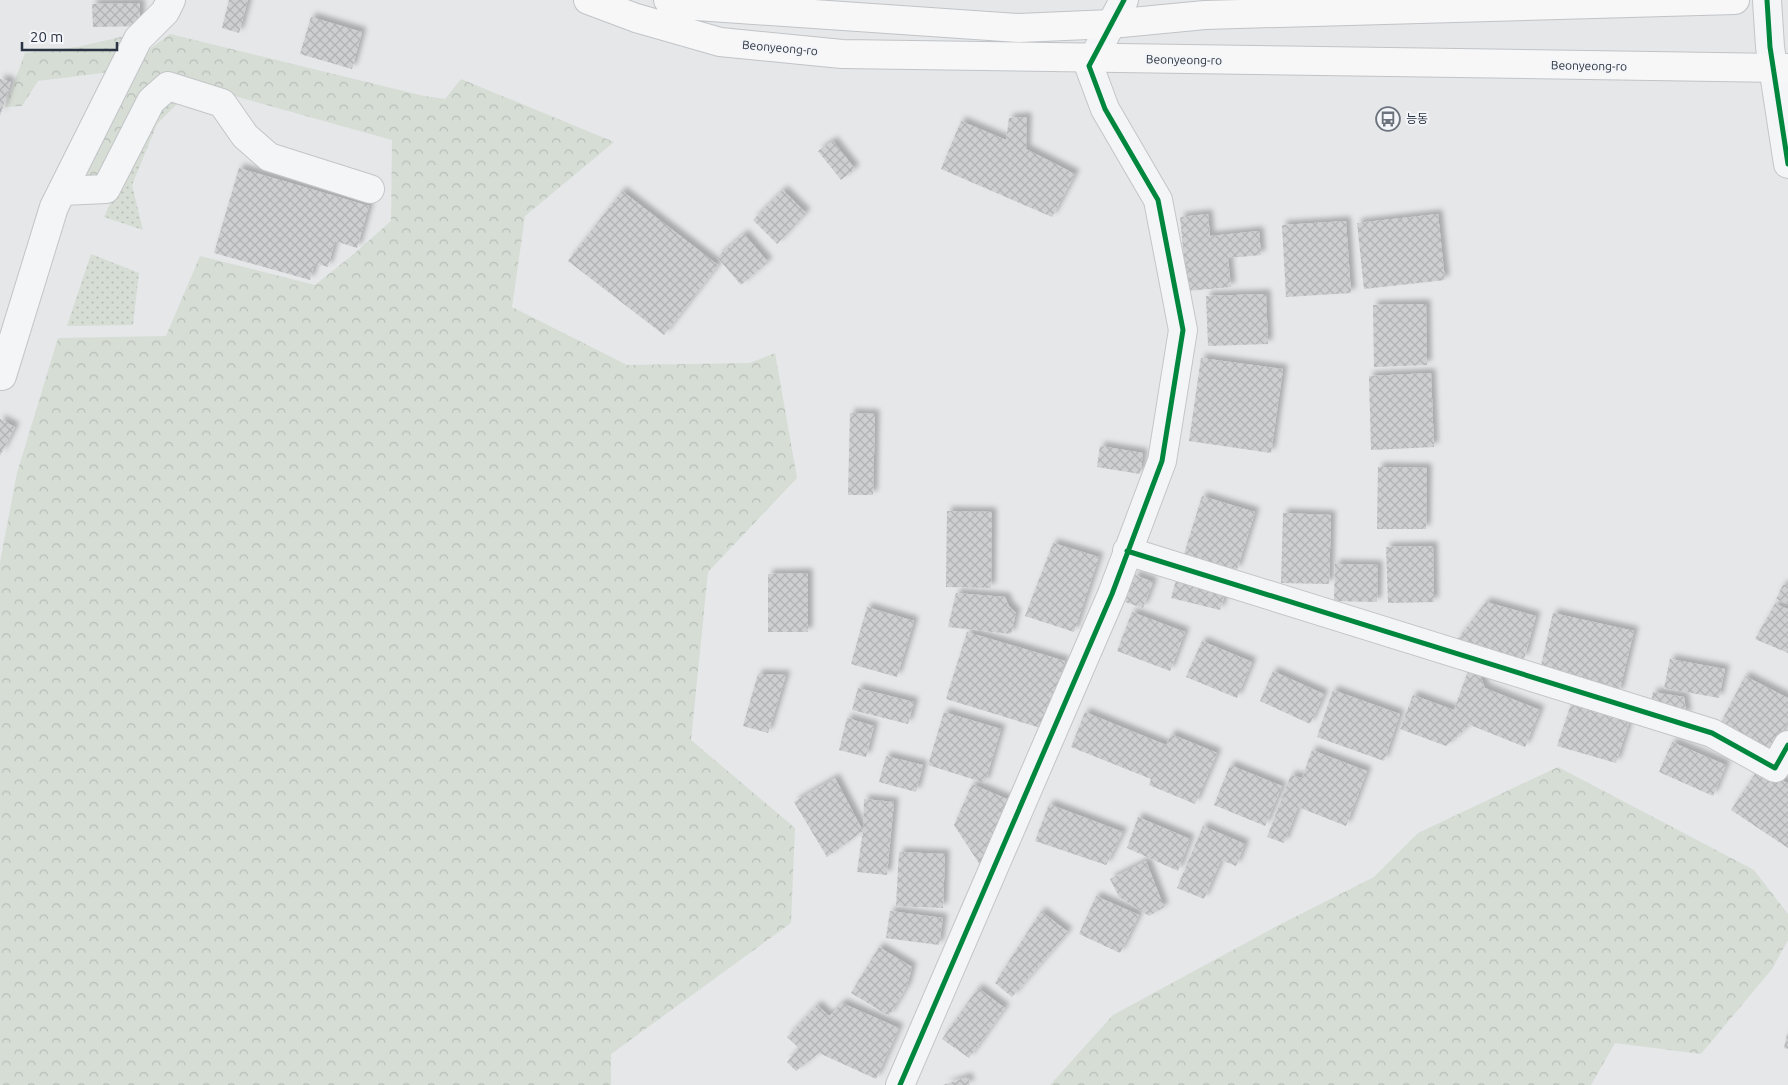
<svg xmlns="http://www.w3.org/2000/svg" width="1788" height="1085" viewBox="0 0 1788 1085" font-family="Ubuntu,'Noto Sans KR',sans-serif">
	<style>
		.green { fill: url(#green-dots) }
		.forest { fill: url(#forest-crowns) }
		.building { fill: url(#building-cross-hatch); filter: url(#shadow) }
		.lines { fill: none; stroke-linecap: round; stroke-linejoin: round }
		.minor-casing { stroke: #c3c5c7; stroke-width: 30 }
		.major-casing { stroke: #c1c4c7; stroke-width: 30 }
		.minor { stroke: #f4f5f6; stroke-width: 28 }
		.major { stroke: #f7f7f8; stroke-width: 28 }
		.cycleway-casing { stroke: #f3f5f8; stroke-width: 8 }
		.cycleway { stroke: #00873e; stroke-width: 5 }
		.labels { text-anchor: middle; stroke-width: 4; stroke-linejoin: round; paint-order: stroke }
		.street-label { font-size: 12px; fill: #2b3442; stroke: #f3f5f8 }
		.poi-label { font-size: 12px; fill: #2b3442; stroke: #f3f5f8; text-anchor: start }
	</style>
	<defs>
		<pattern id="green-dots" width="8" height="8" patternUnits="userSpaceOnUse" patternTransform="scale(1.25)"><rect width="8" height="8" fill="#d6ddd5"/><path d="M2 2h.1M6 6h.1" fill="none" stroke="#b8beb8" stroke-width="1.8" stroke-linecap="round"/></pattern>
		<pattern id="forest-crowns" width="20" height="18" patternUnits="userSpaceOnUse" patternTransform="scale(1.25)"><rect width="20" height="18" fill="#d6ddd5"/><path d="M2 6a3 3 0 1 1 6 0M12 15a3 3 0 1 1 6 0" fill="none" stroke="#b8beb8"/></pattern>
		<pattern id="building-cross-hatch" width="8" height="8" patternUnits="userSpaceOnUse" patternTransform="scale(1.25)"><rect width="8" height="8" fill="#cdcfd1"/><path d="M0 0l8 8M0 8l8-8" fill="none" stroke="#b0b2b5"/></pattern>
		<filter id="shadow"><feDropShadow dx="4.5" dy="-4.5" stdDeviation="2.5" flood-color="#0004"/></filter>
	</defs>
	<rect width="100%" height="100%" fill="#e5e7e9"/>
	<path class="green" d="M172 95 183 98 157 124 132 185 143 230 104 217 155 109Z
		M91 254 139 273 133 325 67 326Z"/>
	<path class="forest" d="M134 34 110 72 38 81 22 106 5 107 25 53 77 47Z
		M170 34 424 96 445 99 461 79 614 142 525 216 512 307 627 365 750 363 775 353 797 478 708 572 691 740 795 828 791 923 611 1054V1085H0V562L17 473 58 338 166 336 200 256 315 285 355 253 391 221 392 140 170 78 103 179 84 175 134 61Z
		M1558 767 1754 870 1788 914V940L1772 969 1701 1054 1615 1043 1591 1085H1050L1113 1015 1275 927 1374 877 1418 833Z"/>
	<path class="building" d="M229 0H248L239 33 222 28Z
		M140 3V26L93 27 92 4Z
		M311 17 362 32 352 69 300 54Z
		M0 79 11 82 0 116Z
		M1027 117 1026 149 1075 174 1052 217 941 169 961 121 1006 140 1009 118Z
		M833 141 855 169 841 180 818 151Z
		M239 168 369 206 357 248 335 241 328 267 315 263 310 280 214 253Z
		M783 190 806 213 777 244 753 220Z
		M622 191 718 265 664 335 568 261Z
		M1208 214 1210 236 1259 231 1261 255 1228 258 1231 287 1187 291 1180 217Z
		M1438 214 1445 280 1364 289 1357 223Z
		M1346 221 1351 293 1286 297 1282 225Z
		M744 234 768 262 741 285 717 257Z
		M1266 294 1268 344 1208 346 1206 296Z
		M1426 304 1427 365 1374 367 1373 305Z
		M1201 358 1283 369 1271 453 1189 441Z
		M1431 373 1434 447 1371 450 1369 376Z
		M850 413 875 414 873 495H848Z
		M0 419 15 427 0 456Z
		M1100 446 1143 453 1140 474 1097 467Z
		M1378 467 1427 468 1426 529H1377Z
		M1202 496 1255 512 1237 570 1184 554Z
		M947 511 992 512 991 588 946 587Z
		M1283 513 1331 515 1329 584 1281 583Z
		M1053 543 1099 557 1074 632 1025 616Z
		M1433 546 1434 602 1388 603 1386 547Z
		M1335 564 1378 565 1377 602 1334 601Z
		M808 573V632H768V574Z
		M1135 575 1153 582 1143 608 1125 602Z
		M1177 577 1226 591 1220 610 1171 598Z
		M1783 585H1788V604L1776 599Z
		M956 593 1005 597 1009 606 1016 613 1011 634 948 627Z
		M1486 602 1536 616 1524 659 1456 641Z
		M1775 604 1788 609V653L1755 639Z
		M867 607 914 621 897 677 851 664Z
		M1132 612 1185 632 1170 671 1117 651Z
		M1553 613 1634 631 1619 693 1539 674Z
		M967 632 1065 661 1044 729 946 699Z
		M1202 641 1252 662 1237 698 1186 677Z
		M1670 659 1725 669 1719 698 1664 688Z
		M1273 671 1324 694 1310 724 1260 701Z
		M1468 671 1480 675 1485 688 1540 710 1525 747 1470 725 1446 746 1400 729 1413 695 1454 710Z
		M758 674 786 675 768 733 743 726Z
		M1745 676 1788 698V721L1771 754 1719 726Z
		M858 688 914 702 908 724 852 710Z
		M1333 690 1400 714 1384 761 1317 737Z
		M1653 692 1684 697 1687 716 1650 709Z
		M1573 698 1631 716 1616 763 1557 746Z
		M944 712 1001 729 985 783 928 765Z
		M1085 712 1166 745 1171 734 1217 753 1195 804 1149 785 1151 779 1071 747Z
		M847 718 874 726 866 757 839 750Z
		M1672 742 1726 765 1713 796 1659 772Z
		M1312 750 1367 771 1346 826 1298 807 1284 843 1267 837 1291 775 1302 778Z
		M886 756 923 765 916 792 879 782Z
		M1230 765 1282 786 1265 826 1214 805Z
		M1761 765 1788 784V848L1731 810Z
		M835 778 863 831 827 857 794 802Z
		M972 784 1014 802 984 871 954 825Z
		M864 799 894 802 887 875 857 872 863 831Z
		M1049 804 1123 832 1106 865 1035 841Z
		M1138 817 1190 839 1178 871 1127 848Z
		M1203 826 1245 844 1236 866 1221 860 1204 899 1177 888Z
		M899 852 945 854 943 908 896 906Z
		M1146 861 1164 907 1149 916 1119 897 1110 879Z
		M1096 896 1139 915 1120 953 1079 934Z
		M890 911 943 918 939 945 886 938Z
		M1041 911 1068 932 1012 997 995 983Z
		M879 947 912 967 907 986 889 1016 851 993Z
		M978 988 1005 1008 969 1058 942 1039Z
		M842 1003 899 1028 876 1079 819 1053 796 1071 787 1062 799 1048 787 1037 817 1005 829 1016Z
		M1787 1034H1788V1049L1784 1048Z
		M968 1077 970 1085H943Z"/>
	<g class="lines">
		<g class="minor-casing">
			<path id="minor" d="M1767 0 1770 47 1788 164
				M62 191 106 189 151 101 168 86 222 103 245 136 269 157 370 189
				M2 376 54 207 138 39 165 12 171 0
				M1127 551 1712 733 1775 768 1788 745
				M900 1085 1112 594 1162 461 1183 330 1158 200 1105 109 1089 66 1124 0"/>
		</g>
		<g class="major-casing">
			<path id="major" d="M588 0 636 18 720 42 842 54 1788 68
				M668 0 682 5 1019 28 1111 24 1205 15 1735 0"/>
		</g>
		<use href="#minor" class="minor"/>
		<use href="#major" class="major"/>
		<g class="cycleway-casing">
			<path id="cycleway" d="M1767 0 1770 47 1788 164
				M1127 551 1712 733 1775 768 1788 745
				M900 1085 1112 594 1162 461 1183 330 1158 200 1105 109 1089 66 1124 0"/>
		</g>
		<use href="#cycleway" class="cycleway"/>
	</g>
	<defs>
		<g id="bus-ring" transform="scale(1.25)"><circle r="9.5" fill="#f3f5f8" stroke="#6c737c" stroke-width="1.5"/><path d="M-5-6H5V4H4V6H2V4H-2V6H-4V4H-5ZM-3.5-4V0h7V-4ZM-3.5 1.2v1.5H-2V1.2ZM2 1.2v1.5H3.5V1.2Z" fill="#6c737c"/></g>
	</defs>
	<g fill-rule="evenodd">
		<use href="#bus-ring" x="1388" y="119"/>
	</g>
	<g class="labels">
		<g class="street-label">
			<text transform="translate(780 48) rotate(5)" y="4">Beonyeong-ro</text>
			<text transform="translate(1184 60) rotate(1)" y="4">Beonyeong-ro</text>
			<text transform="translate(1589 66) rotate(1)" y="4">Beonyeong-ro</text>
		</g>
		<g class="poi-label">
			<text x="1406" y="123">능동</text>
		</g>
	</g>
	<path d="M22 42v8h95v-8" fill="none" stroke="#2b3442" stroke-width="2.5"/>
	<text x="30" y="42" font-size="15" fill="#2b3442" stroke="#f3f5f8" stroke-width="4" paint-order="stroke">20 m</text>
</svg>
